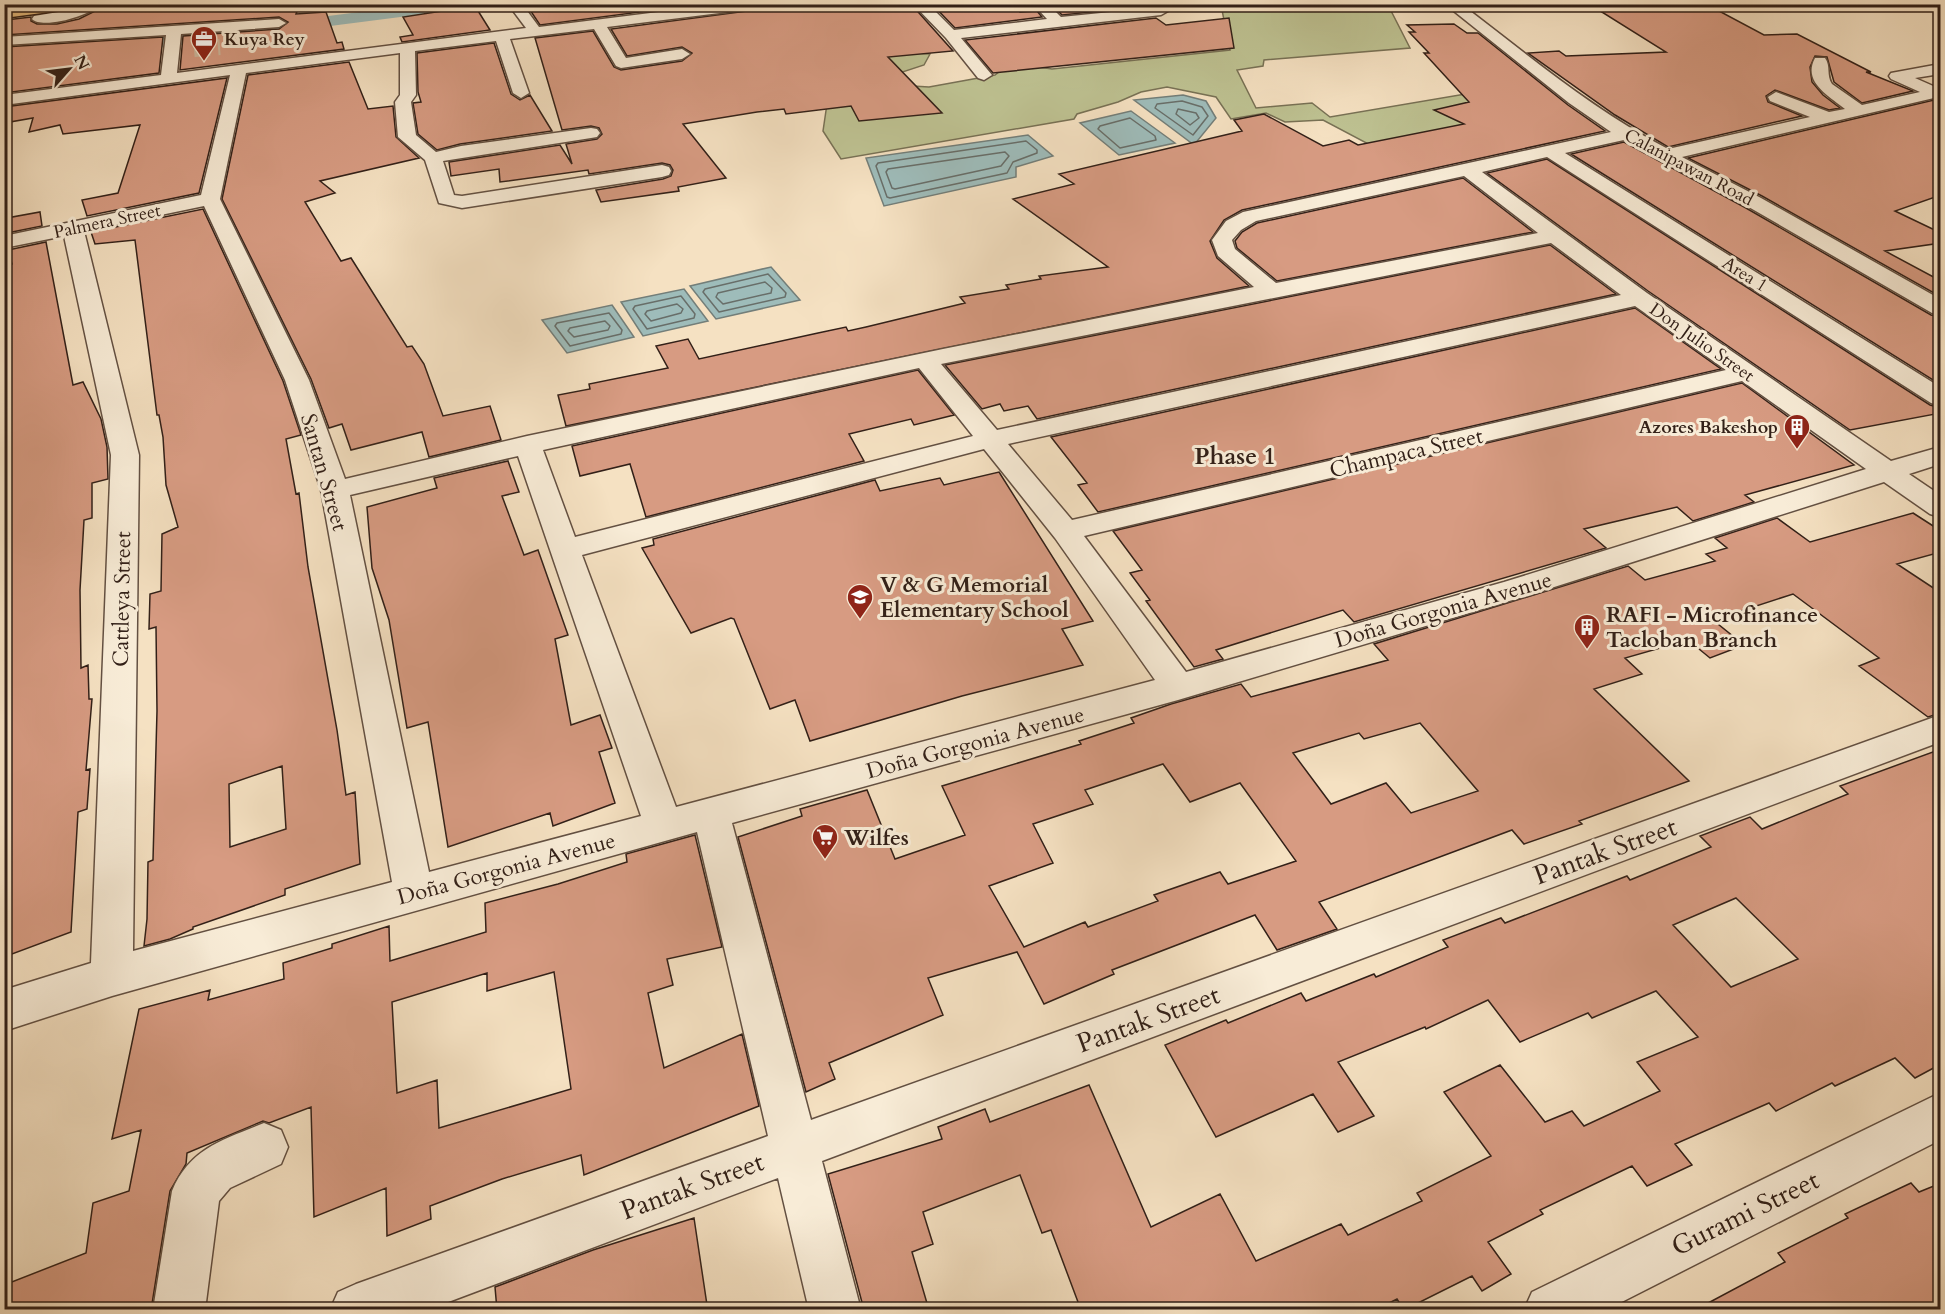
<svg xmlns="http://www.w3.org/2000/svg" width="1945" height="1314" viewBox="0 0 1945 1314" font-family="Cardo,serif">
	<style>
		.green { fill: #bec292; stroke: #787155; stroke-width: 1.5 }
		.water { fill: #9ebcba; stroke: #737e79; stroke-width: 1.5 }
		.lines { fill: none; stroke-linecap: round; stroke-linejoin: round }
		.shore { stroke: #686e69; stroke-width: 1.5 }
		.canal { fill: #9ebcba; fill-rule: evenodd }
		.building { fill: #d79b82; stroke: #322018; stroke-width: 1.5; fill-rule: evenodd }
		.minor-tunnel { stroke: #cebaa0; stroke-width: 16; stroke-dasharray: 16 8; stroke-linecap: butt }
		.minor-casing { stroke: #635042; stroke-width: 3 }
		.highway-casing { stroke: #322018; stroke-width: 3 }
		.minor { fill: #f8ecd7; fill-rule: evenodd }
		.highway { fill: #eac081; fill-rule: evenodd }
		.labels { text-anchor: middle; stroke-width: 6; stroke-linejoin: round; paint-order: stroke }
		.far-poi-label { font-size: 18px; font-weight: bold; fill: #322018; stroke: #f8ecd7; text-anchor: start }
		.far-street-label { font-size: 18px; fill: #322018; stroke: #f8ecd7 }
		.street-label { font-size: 22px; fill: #322018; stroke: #f8ecd7 }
		.poi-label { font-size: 22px; font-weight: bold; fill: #322018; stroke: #f8ecd7; text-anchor: start }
		.neighbourhood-label { font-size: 24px; font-weight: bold; fill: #322018; stroke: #f8ecd7 }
		.near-street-label { font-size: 27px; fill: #322018; stroke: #f8ecd7 }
	</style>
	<rect width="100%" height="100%" fill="#f5e1c2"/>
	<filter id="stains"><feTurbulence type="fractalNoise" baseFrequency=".00333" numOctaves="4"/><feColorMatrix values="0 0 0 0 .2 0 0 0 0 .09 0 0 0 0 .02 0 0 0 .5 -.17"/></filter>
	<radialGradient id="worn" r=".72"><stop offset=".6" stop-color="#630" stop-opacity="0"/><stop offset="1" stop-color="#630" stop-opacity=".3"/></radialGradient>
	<path class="green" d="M882 5 980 6 915 13 901 52 930 54 924 65 881 79 896 85 929 87 995 75 1004 68 1025 65 1052 69 1230 50 1221 5H1388L1410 48 1264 60 1263 66 1237 70 1256 108 1312 103 1330 117 1536 82 1482 126 1372 146 1323 120 1285 122 1266 113 1231 119 1216 97 1167 87 1141 92 1118 102 1077 114 1074 119 841 159 823 131 827 104Z"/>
	<path class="water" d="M1183 95 1206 101 1216 118 1194 145 1134 100Z
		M1131 111 1175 143 1119 155 1080 123Z
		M1028 135 1053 156 1016 167V177L884 206 866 158Z
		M771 267 800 300 716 319 690 286Z
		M684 289 708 321 643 336 621 302Z
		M612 305 634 337 567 353 542 320Z"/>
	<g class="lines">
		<path class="shore" d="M1182 101 1202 107 1208 116 1193 135 1155 108 1157 104Z
			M1178 109 1196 113 1199 118 1190 125 1176 114Z
			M1130 118 1155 136 1156 140 1120 148 1098 129 1100 126Z
			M1026 141 1037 150V153L1013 162 1007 173 890 198 887 197 876 166 878 163Z
			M1005 152 1009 156 1001 166 895 189 892 188 886 172 888 169Z
			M768 274 786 293 785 297 719 312 703 292 705 289Z
			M765 282 772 288 771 293 723 304 716 297 718 293Z
			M681 296 695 314 694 318 647 329 633 309 635 306Z
			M677 304 683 309 681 313 651 321 645 314 647 311Z
			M609 313 622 330 621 334 570 346 555 326 557 323Z
			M605 321 610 326 608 330 574 337 568 331 570 328Z"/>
		<path class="canal" d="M422 4H470L463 9 110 54 104 53 101 49 104 45 110 44Z"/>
	</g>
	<path class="building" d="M125 4H220L222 10 300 4 296 14 326 12 337 43 342 42 344 49 180 70 183 36 279 29 288 22 279 17 4 35 6 20 31 17V21L37 24H57L79 19 99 9Z
		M526 4H668L671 8 540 25Z
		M801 4H911L953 51 888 57 942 113 859 121 851 106 786 114 784 109 757 112 683 124 726 178 678 187 679 191 601 202 596 190 663 179 671 176 673 170 670 165 662 163 589 174 588 170 500 182 499 169 451 176 449 162 560 145 572 164 566 144 597 139 602 134 599 128 591 126 562 130 535 38 593 31 614 67 621 70 682 61 692 53 682 47 627 56 611 29Z
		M932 4H1013L1020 12 1037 11 1042 17 955 28Z
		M1589 4H1706L1764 35 1797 34 1871 72H1866L1913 91 1862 103 1834 82 1827 57 1815 56 1810 67 1812 82 1823 95 1840 108 1829 110 1775 90 1766 96 1768 102 1802 116 1668 147 1615 115 1528 53 1559 51 1566 56 1666 52Z
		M475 6 490 30 402 42 400 37 413 35 403 17Z
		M1098 7 1102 11 1062 15 1057 10Z
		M1156 18 1166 25 1229 18 1234 48 993 73 965 40Z
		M1454 24 1467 33H1478L1568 105 1605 131 1242 210 1224 220 1210 241 1217 258 1249 286 566 426 558 395 590 389 589 384 668 368 656 346 688 339 699 359 818 333 846 327 848 331 866 327 965 303 960 297 1009 289 1006 285 1041 279 1039 276 1108 267 1013 199 1074 184 1059 174 1242 131 1234 120 1264 114 1323 146 1349 140 1358 145 1464 124 1434 110 1469 102 1424 53H1429L1409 32H1415L1407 25Z
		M163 37 159 73 4 93V47Z
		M494 43 511 94 520 100 530 95 552 131 460 144 437 150 418 134 413 103 421 102 418 92 417 53Z
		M349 62 368 109 393 106 396 137 419 158 320 181 335 193 305 202 341 261 351 258 407 347 412 346 424 364 443 416 490 406 501 440 429 457 422 432 351 450 342 424 329 428 311 379 222 199 248 75Z
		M227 78 199 193 87 216 82 200 118 193 140 125 63 134 60 125 29 132 33 118 4 123V107Z
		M1934 100 1941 102V195L1895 211 1941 233V243L1885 251 1941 281V297L1762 196 1688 158Z
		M1624 142 1746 208 1931 315 1941 317V385L1571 154Z
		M1547 159 1930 405 1941 408V413L1850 430 1648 291 1487 173Z
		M1463 178 1533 232 1277 281 1237 248 1235 241 1242 232 1257 223Z
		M203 209 283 381 301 435 286 439 296 494 299 493 308 567 337 730 346 795 355 792 360 864 285 889V895L193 927V929L170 939 144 946 147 919 148 862 153 860 157 711 156 627 149 629 150 594 161 591 162 534 178 527 166 485 163 437 159 415H157L135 240 95 244 91 232ZM282 766 286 829 230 847 229 784Z
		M40 212 42 226 7 233V218Z
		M46 242 73 385 83 382 101 419 107 447 108 479 92 483V518L84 520 80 590 81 668 88 665 89 699H92L86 770 90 769 87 809 78 812 71 932 4 957V266L12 264 8 250Z
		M1550 245 1616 294 1037 419 1028 406 1004 411 1000 404 982 409 945 365Z
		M1635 308 1721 369 1098 512 1078 485 1087 483 1051 437Z
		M918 370 954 415 914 425 911 419 849 434 864 461 646 517 630 464 580 476 572 446Z
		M1742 383 1854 465 1745 495 1754 502 1693 521 1677 507 1584 529 1606 548 1354 622 1343 610 1216 650 1223 659 1194 667 1146 601 1150 600 1130 573 1142 570 1113 531Z
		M508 461 519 492 502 496 524 555 538 550 568 635 555 639 571 725 600 715 612 748 599 752 615 803 553 826 550 813 448 847 428 722 407 728 389 620 372 568 367 507 437 488 434 478Z
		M999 472 1093 621 1062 629 1083 665 962 696 810 741 795 700 770 709 734 619 731 618 691 633 642 548 654 545 653 539 875 480 880 491 940 478 944 485Z
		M1913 513 1941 531V552L1897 564 1941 593V713L1928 717 1859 666 1879 658 1793 594 1713 620 1744 645 1710 658 1688 640 1625 658 1642 674 1594 689 1689 781 1579 821 1582 824 1524 844 1512 830 1319 902 1337 929 1277 950 1255 915 1112 970 1114 974 1044 1004 1017 952 928 978 943 1015 829 1063 835 1079 806 1092 738 837 802 816 800 809 867 790 895 859 965 835 942 786 1081 744 1079 741 1134 723 1131 718 1171 704 1241 684 1251 697 1388 660 1374 644 1628 566 1645 580 1715 561 1706 554 1727 548 1715 538 1777 518 1810 542ZM1420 723 1478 791 1411 813 1386 783 1331 804 1293 753 1359 733 1364 739ZM1163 764 1190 802 1240 783 1296 861 1228 884 1220 872 1154 895 1158 901 1088 927 1085 922 1024 947 989 886 1053 863 1033 824 1093 804 1085 790Z
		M1941 749V1064L1915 1078 1895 1058 1835 1086 1832 1083 1776 1111 1769 1103 1675 1144 1692 1165 1647 1186 1632 1166 1540 1210 1543 1214 1488 1242 1511 1274 1482 1291 1472 1276 1404 1310 1397 1299 1375 1310H1081L1051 1230 1042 1233 1020 1175 923 1212 933 1244 912 1252 929 1310H864L828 1174 942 1139 938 1127 985 1109 990 1122 1089 1085 1151 1227 1220 1194 1256 1261 1341 1224 1348 1235 1422 1201 1417 1193 1491 1156 1444 1092 1500 1065 1545 1122 1572 1111 1584 1126 1660 1091 1637 1062 1698 1037 1656 991 1592 1018 1588 1013 1520 1042 1488 1000 1426 1029 1425 1027 1338 1062 1374 1116 1338 1132 1313 1094 1216 1137 1165 1045 1226 1020 1228 1023 1301 993 1306 1001 1374 974 1376 977 1448 947 1443 940 1501 918 1505 923 1627 876 1630 880 1711 847 1700 836 1750 817 1762 829 1848 794 1840 786ZM1736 898 1798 959 1731 987 1673 925Z
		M695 835 722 947 667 959 673 985 648 993 664 1068 742 1034 759 1106 584 1175 581 1155 502 1179 430 1206 431 1219 387 1236 386 1188 314 1217 311 1107 269 1123 263 1121 187 1153 186 1164 170 1191 151 1310H4V1285L86 1253 93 1203 129 1191 141 1130 112 1139 139 1009 210 990 208 1000 284 979 283 963 332 948V944L389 926 390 961 486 932 485 903 558 884 627 862 626 854ZM554 972 571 1089 439 1128 437 1080 397 1093 392 1002 487 973V991Z
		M1911 1183 1919 1192 1941 1183V1310H1695L1785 1262 1778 1253 1848 1218 1845 1214Z
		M694 1218 707 1305 694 1310H497L495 1287 593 1250Z"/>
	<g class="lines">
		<path class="minor-tunnel" d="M194 49 220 47"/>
		<g class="minor-casing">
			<path id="minor" d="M83 4H102C91 15 43 30 32 19L34 16 71 10Z
				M508 4H522L539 27 722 4H767L760 8 607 27 626 58 682 49 690 54 682 59 621 68 616 66 594 29 510 39 529 93 521 98 513 93 496 41 415 51 416 95 411 102 416 135 436 152 461 146 591 128 597 129 600 133 597 137 591 138 443 161 454 195 462 196 662 165 669 167 671 171 669 175 662 177 462 208 439 203 425 160 398 137 395 102 400 95V53L246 73 220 199 309 380 345 479 527 436 943 349 1254 287 1218 256 1212 240 1226 221 1243 212 1611 132 1569 103 1445 4H1461C1528 55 1593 110 1668 149L1810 117 1770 101 1768 97 1776 92 1829 112 1845 109C1829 96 1802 82 1815 58H1825C1831 66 1826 75 1832 84L1862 105 1920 92 1891 79 1889 76 1891 73 1940 64V74L1915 78 1940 89V100L1934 98 1682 157 1761 198 1940 299V315L1932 313 1747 206 1624 140 1565 153 1940 387V406L1931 403 1547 157 1482 172 1647 293 1891 461 1940 447V464L1909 474 1940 495V517L1930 514 1884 482 1526 596 1178 700 732 823 811 1120 1940 715V742L822 1161 861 1310H809L778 1178 427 1310H330L338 1292 356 1284 768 1136 697 832 112 996 4 1031V990L91 963 111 455 64 236 4 248V236L201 195 230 75 4 105V95L161 75 166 35 4 45V37L279 19 286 23 279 27 181 34 177 73 526 28ZM1464 176 1538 233 1276 283 1235 249 1232 240 1241 230 1256 221ZM204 206 285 380 321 490 392 882 133 951 139 455 84 231ZM1551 243 1621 295 997 430 941 364ZM1635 306 1726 370 1072 520 1008 444ZM919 368 973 436 575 537 543 450ZM1742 381 1866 469 1504 582 1186 672 1084 536ZM984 449 1055 538 1155 680 676 807 582 555ZM518 456 641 816 429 872 350 495Z
				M913 4H928L954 30 1047 19 1033 4H1048L1061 17 1161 7 1168 11 1161 15 961 38 992 75 984 80 978 78 946 38Z
				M1940 1093V1140L1606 1310H1524L1532 1292Z
				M264 1123 281 1130 288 1147 281 1164 230 1188 219 1201 205 1310H153L172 1191C190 1148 223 1140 264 1123Z"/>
		</g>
		<g class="highway-casing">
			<path id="highway" d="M44 4H87L80 8 4 18V10Z"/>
		</g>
		<use href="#minor" class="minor"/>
		<use href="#highway" class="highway"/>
	</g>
	<defs>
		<g id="office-pin" transform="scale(1.35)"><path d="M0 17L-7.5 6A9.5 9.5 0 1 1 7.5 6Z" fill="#8f2418" stroke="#f8ecd7"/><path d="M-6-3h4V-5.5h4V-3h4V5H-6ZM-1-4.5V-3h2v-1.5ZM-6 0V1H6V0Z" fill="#fff"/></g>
		<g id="building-pin" transform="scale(1.35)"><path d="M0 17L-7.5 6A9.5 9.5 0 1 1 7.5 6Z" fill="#8f2418" stroke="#f8ecd7"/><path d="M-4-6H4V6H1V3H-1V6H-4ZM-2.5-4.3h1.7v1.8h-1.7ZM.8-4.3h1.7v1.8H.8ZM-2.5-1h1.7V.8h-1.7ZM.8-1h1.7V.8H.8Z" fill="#fff"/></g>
		<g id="school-pin" transform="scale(1.35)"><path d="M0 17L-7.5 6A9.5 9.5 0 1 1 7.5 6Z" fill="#8f2418" stroke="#f8ecd7"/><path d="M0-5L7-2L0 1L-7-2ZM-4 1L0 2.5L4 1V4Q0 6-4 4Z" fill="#fff"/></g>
		<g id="supermarket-pin" transform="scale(1.35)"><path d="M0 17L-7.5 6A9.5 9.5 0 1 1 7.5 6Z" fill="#8f2418" stroke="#f8ecd7"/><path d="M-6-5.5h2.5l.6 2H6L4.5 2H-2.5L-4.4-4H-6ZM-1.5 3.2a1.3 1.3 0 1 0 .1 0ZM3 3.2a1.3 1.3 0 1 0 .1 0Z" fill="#fff"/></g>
	</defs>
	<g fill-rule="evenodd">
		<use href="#office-pin" x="204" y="39"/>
		<use href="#building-pin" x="1797" y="427"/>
		<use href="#school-pin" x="860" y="597"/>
		<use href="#building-pin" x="1587" y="627"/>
		<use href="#supermarket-pin" x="825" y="837"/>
	</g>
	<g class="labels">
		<g class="far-poi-label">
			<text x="224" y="45">Kuya Rey</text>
			<text x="1778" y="433" text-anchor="end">Azores Bakeshop</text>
		</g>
		<g class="far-street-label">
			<text transform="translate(1689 167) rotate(28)" y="6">Calanipawan Road</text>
			<text transform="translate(107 221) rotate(-12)" y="6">Palmera Street</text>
			<text transform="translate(1745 274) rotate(32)" y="6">Area 1</text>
			<text transform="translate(1702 342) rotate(35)" y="6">Don Julio Street</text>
		</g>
		<g class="street-label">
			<text transform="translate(1406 452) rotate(-13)" y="8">Champaca Street</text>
			<text transform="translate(325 472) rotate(74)" y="8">Santan Street</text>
			<text transform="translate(121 599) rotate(-89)" y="8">Cattleya Street</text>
			<text transform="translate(1443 609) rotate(-16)" y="8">Doña Gorgonia Avenue</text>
			<text transform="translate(975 742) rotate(-15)" y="8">Doña Gorgonia Avenue</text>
			<text transform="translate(506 868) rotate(-15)" y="8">Doña Gorgonia Avenue</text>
		</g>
		<g class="poi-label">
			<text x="880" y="592">V &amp; G Memorial<tspan x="880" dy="25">Elementary School</tspan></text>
			<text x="1606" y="622">RAFI - Microfinance<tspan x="1606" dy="25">Tacloban Branch</tspan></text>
			<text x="844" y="845">Wilfes</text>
		</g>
		<g class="neighbourhood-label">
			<text x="1235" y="464">Phase 1</text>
		</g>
		<g class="near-street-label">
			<text transform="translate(1605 851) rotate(-20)" y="9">Pantak Street</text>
			<text transform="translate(1148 1019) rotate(-20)" y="9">Pantak Street</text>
			<text transform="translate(692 1186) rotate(-20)" y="9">Pantak Street</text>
			<text transform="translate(1745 1213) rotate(-26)" y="9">Gurami Street</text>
		</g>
	</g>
	<rect width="1945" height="1314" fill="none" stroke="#f5e1c2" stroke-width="24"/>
	<rect x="6" y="6" width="1933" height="1302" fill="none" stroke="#322018" stroke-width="3"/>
	<rect x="12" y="12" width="1921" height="1290" fill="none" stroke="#322018" stroke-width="1.5"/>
	<g transform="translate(69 69) rotate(62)" stroke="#f8ecd7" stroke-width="4.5" paint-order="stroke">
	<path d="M0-4.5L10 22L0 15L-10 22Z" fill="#322018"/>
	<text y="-9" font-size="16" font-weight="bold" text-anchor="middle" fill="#322018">N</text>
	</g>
	<rect width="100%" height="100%" filter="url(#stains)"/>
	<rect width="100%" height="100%" fill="url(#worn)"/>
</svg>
